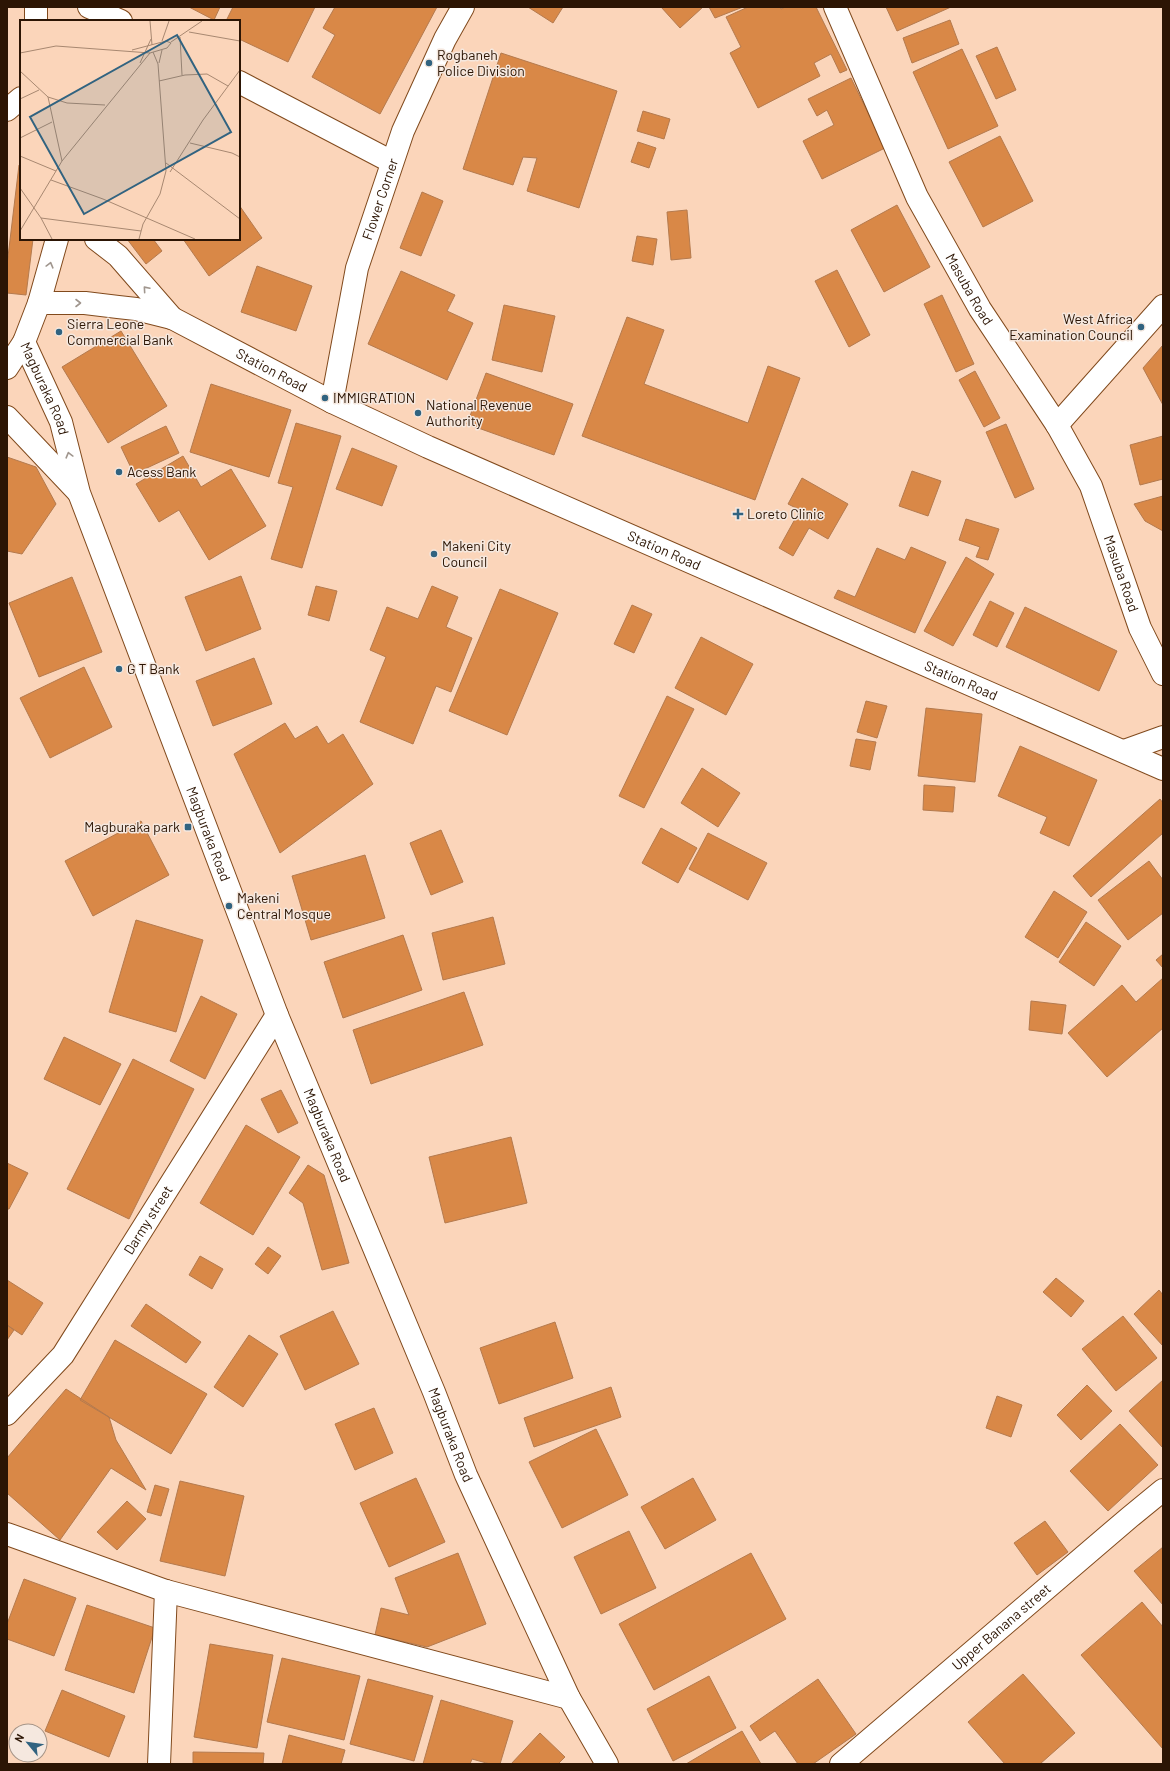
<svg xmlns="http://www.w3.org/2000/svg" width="1170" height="1771" viewBox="0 0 1170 1771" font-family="Barlow,sans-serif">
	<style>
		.building { fill: #d98847; stroke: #b47a4e }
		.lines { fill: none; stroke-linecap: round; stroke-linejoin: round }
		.minor-casing { stroke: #814a1d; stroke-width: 24 }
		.tertiary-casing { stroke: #814a1d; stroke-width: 24 }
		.secondary-casing { stroke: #814a1d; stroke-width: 24 }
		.primary-casing { stroke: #814a1d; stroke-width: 24 }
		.minor { stroke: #fff; stroke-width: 22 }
		.tertiary { stroke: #fff; stroke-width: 22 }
		.secondary { stroke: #fff; stroke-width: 22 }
		.primary { stroke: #fff; stroke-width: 22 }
		.oneway { stroke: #a0968e }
		.poi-dot { fill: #316380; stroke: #f5e8df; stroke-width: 1.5 }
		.labels { text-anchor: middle; stroke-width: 3; stroke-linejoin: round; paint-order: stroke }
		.poi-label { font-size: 14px; fill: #2c1504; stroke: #f5e8df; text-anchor: start }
		.street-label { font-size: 14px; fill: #2c1504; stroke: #f5e8df }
		.inset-road { fill: none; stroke: #a88871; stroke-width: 1 }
		.view { fill: #316380; fill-opacity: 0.15; stroke: #316380; stroke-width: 2 }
		.inset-edge { fill: none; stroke: #2c1504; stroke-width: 2 }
	</style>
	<rect width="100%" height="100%" fill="#fbd5ba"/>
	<path class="building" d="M189 7H220L214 20Z
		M233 7H315L288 62 239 39V21H226Z
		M335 7H437L380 114 312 77 335 35 323 28Z
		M528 7H563L553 23Z
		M661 7H703L680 28Z
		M709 7H743L715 18Z
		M748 7H780L781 9 785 7H816L847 70 840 73 831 54 814 63 820 76 758 108 730 53 741 47 726 17Z
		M886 7H951L897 31Z
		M950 20 959 44 912 63 903 38Z
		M997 47 1016 90 996 99 976 56Z
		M962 49 998 126 948 149 913 72Z
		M501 53 617 91 579 208 527 191 537 158 523 157 513 185 463 169Z
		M851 78 885 148 822 179 803 141 834 125 827 110 817 116 808 99Z
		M643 111 670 119 664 139 637 131Z
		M1000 136 1033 201 983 227 949 162Z
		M638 142 656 148 649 168 631 162Z
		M19 165 21 166V239H33L26 295 7 293V265Z
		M422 192 443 201 421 256 400 248Z
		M239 205 262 238 209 276 183 239H239Z
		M897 205 930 267 884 292 851 230Z
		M687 210 691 258 671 260 667 212Z
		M637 236 657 239 653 265 632 261Z
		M127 239H153L162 251 146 264Z
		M257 266 312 286 296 331 241 312Z
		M837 270 870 335 849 347 815 281Z
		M401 271 455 295 447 311 473 323 447 380 368 344Z
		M942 295 974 364 956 372 924 304Z
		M504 305 555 316 542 372 492 360Z
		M627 317 664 330 644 384 748 423 768 366 800 378 755 500 582 436Z
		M121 331 167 406 108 443 62 367Z
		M1163 345V405L1143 368Z
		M975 371 1000 418 984 427 959 380Z
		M486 373 573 404 554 455 467 424Z
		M211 384 291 410 269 477 190 452Z
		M296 423 341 436 302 568 271 559 293 487 278 483Z
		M1006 424 1034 489 1015 498 986 432Z
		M166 426 179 453 134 474 121 447Z
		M1163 436V479L1140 485 1130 445Z
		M352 448 397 466 382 506 336 489Z
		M183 456 201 487 231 469 266 526 209 560 179 510 159 522 136 484Z
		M7 457 36 467 56 504 22 554 7 551Z
		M912 471 941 481 928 516 899 506Z
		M802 478 848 504 828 539 809 528 793 556 779 548 800 510 788 504Z
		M1163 496V531L1145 521 1134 504Z
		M966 519 999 529 988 560 976 557 980 547 959 540Z
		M911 547 946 562 915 633 834 598 838 590 855 597 877 548 905 560Z
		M966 557 994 574 953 646 924 631Z
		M241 576 261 629 206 651 185 597Z
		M72 577 102 652 39 677 9 603Z
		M316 586 337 591 329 621 308 615Z
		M432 586 458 597 446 627 472 638 451 692 436 686 413 744 360 722 386 657 370 650 387 607 418 619Z
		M500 589 558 613 507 735 449 711Z
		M990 601 1014 613 997 647 973 635Z
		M632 605 652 614 634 653 614 644Z
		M1025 607 1117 651 1099 691 1006 647Z
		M701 637 753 664 726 715 675 688Z
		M254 658 272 704 213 726 196 681Z
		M84 667 112 727 50 758 20 698Z
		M667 696 694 709 644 808 619 796Z
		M866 701 887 706 877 738 857 732Z
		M926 708 982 714 975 782 918 776Z
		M285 723 295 739 317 726 328 744 343 734 373 784 280 853 234 754Z
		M856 739 876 742 870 770 850 766Z
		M1020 746 1097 780 1069 846 1040 833 1047 817 998 796Z
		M702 768 740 793 718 827 681 803Z
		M924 785 955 787 953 812 923 810Z
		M1160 799 1163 803V833L1091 897 1073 876Z
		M141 821 169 875 93 916 65 861Z
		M661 828 697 848 678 883 642 863Z
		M441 830 463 882 431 895 410 843Z
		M708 833 767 863 748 900 689 869Z
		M365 855 385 918 311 940 292 876Z
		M1149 861 1163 880V913L1128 940 1098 900Z
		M1054 891 1087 912 1058 958 1025 937Z
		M493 917 505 964 443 980 432 933Z
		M136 920 203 940 176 1032 109 1012Z
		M1086 922 1121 946 1094 986 1059 962Z
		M403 935 422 990 343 1018 324 962Z
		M1163 954V968L1156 960Z
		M1163 978V1028L1107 1077 1068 1033 1122 985 1136 1002Z
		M464 992 483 1045 371 1084 353 1030Z
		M201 996 237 1014 205 1079 170 1061Z
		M1031 1001 1066 1005 1062 1034 1029 1030Z
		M64 1037 121 1064 100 1105 44 1079Z
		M133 1059 194 1089 129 1219 67 1189Z
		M281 1090 298 1123 278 1133 261 1099Z
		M246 1125 300 1157 253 1235 200 1203Z
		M511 1137 527 1203 445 1223 429 1157Z
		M7 1163 28 1173 9 1209H7Z
		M308 1165 324 1175 349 1263 322 1270 303 1203 289 1193Z
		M268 1247 281 1256 268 1274 255 1264Z
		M200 1256 223 1269 212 1289 189 1275Z
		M1056 1278 1084 1301 1071 1317 1043 1292Z
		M7 1280 43 1303 22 1335 7 1325Z
		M1159 1290 1163 1295V1346L1134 1314Z
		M146 1304 201 1342 186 1363 131 1326Z
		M333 1311 359 1364 305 1390 280 1336Z
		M1123 1316 1157 1358 1116 1391 1082 1349Z
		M555 1322 573 1378 499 1404 480 1348Z
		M7 1325 14 1330 7 1340Z
		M249 1335 278 1354 243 1407 214 1387Z
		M115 1340 207 1394 171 1454 80 1400Z
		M1163 1380V1448L1129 1411Z
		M1087 1385 1112 1411 1081 1440 1057 1415Z
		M611 1387 621 1417 534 1447 524 1418Z
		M66 1389 109 1417 116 1440 146 1490 111 1468 60 1540 7 1493V1458Z
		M997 1396 1022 1405 1011 1437 986 1428Z
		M374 1408 393 1453 355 1470 335 1424Z
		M1120 1424 1158 1465 1108 1511 1070 1471Z
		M596 1429 628 1495 562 1528 529 1462Z
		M416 1478 445 1542 389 1567 360 1503Z
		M693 1478 716 1520 665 1549 641 1507Z
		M180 1481 244 1496 225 1576 160 1561Z
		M155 1485 169 1489 161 1516 147 1512Z
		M127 1501 146 1519 117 1550 97 1532Z
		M1045 1521 1068 1552 1037 1575 1014 1543Z
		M629 1531 656 1588 601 1614 574 1557Z
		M1163 1547V1605L1134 1571Z
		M458 1553 486 1624 427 1647 375 1635 381 1608 409 1615 395 1578Z
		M751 1553 786 1619 654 1690 619 1624Z
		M24 1579 76 1598 54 1656 7 1639V1624Z
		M1142 1602 1163 1627V1749L1081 1655Z
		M87 1605 155 1628 134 1693 65 1670Z
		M210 1644 273 1655 257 1748 194 1737Z
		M282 1658 360 1676 344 1740 267 1722Z
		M1023 1674 1075 1733 1040 1764H1005L968 1722Z
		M709 1676 736 1728 673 1761 647 1709Z
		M368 1679 433 1696 414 1761 350 1744Z
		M818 1679 856 1734 813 1764H798L775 1731 760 1741 750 1726Z
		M62 1690 125 1716 109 1757 45 1731Z
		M441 1700 513 1721 500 1764H490L472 1759 470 1764H423Z
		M742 1731 761 1764H686Z
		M540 1733 565 1757 558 1764H511Z
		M289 1735 345 1750 341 1764H282Z
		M193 1752 264 1753 263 1764H193Z"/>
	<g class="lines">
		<g class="minor-casing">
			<g id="minor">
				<path d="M36 7V21"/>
				<path d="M89 7 121 21"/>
				<path id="s1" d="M835 7 917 197 980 309 1057 425 1091 486 1140 628 1163 674"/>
				<path d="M239 82 392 162"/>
				<path id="s2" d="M332 402 357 268 403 131 445 39 463 7"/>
				<path d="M1057 425 1163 306"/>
				<path id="s3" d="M7 1414 63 1355 277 1015"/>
				<path d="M7 1534 166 1591 569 1698"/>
				<path d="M159 1764 166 1591"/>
				<path id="s4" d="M841 1764 1130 1517 1163 1490"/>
			</g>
		</g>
		<g class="tertiary-casing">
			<g id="tertiary">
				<path id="s5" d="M24 342 61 422 79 493 277 1015 434 1392 466 1475 569 1698 607 1764"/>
				<path d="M7 417 78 492"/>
				<path d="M1124 751 1163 737"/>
			</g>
		</g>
		<g class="secondary-casing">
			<g id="secondary">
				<path d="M96 239 118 256 172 318"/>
				<path id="s6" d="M39 303H85L118 307 136 309 172 318 332 402 428 447 1163 769"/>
			</g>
		</g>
		<g class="primary-casing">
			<path id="primary" d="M7 110 21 98
				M7 368 24 342 39 303 57 239"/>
		</g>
		<use href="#minor" class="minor"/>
		<use href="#tertiary" class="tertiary"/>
		<use href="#secondary" class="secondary"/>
		<use href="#primary" class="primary"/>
	</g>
	<defs><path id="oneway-chevron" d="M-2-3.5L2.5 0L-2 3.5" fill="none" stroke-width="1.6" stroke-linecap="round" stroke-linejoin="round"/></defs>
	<g class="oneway">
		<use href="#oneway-chevron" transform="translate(50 265) rotate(-75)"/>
		<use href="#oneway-chevron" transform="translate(146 289) rotate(-131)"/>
		<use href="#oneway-chevron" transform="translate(78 303)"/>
		<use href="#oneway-chevron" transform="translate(69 455) rotate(-105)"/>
	</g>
	<g class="poi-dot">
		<circle cx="429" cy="63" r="4"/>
		<circle cx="1141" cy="327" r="4"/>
		<circle cx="59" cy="332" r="4"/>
		<circle cx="325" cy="398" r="4"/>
		<circle cx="418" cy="413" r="4"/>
		<circle cx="119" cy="472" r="4"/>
		<path d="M736 508h4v4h4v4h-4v4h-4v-4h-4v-4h4z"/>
		<circle cx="434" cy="554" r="4"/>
		<circle cx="119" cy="669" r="4"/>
		<rect x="184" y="823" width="8" height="8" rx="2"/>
		<circle cx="229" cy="906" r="4"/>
	</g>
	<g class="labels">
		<g class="poi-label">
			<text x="437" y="60">Rogbaneh<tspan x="437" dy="16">Police Division</tspan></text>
			<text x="1133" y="324" text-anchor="end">West Africa<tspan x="1133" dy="16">Examination Council</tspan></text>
			<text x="67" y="329">Sierra Leone<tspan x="67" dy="16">Commercial Bank</tspan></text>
			<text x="333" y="403">IMMIGRATION</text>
			<text x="426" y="410">National Revenue<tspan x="426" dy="16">Authority</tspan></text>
			<text x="127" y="477">Acess Bank</text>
			<text x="747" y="519">Loreto Clinic</text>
			<text x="442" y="551">Makeni City<tspan x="442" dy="16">Council</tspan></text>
			<text x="127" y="674">G T Bank</text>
			<text x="180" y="832" text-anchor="end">Magburaka park</text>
			<text x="237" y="903">Makeni<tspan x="237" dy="16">Central Mosque</tspan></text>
		</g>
		<g class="street-label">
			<text dy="5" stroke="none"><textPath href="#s2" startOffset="209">Flower Corner</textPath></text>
			<text dy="5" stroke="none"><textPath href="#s1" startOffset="313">Masuba Road</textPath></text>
			<text dy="5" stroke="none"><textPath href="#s6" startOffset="247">Station Road</textPath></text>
			<text dy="5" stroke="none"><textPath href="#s5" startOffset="51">Magburaka Road</textPath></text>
			<text dy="5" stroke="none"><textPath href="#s6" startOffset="679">Station Road</textPath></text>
			<text dy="5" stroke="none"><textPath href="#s1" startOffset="637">Masuba Road</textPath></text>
			<text dy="5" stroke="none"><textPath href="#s6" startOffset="1003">Station Road</textPath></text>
			<text dy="5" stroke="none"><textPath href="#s5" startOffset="526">Magburaka Road</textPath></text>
			<text dy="5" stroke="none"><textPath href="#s5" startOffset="850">Magburaka Road</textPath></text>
			<text dy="5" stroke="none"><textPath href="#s3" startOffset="241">Darmy street</textPath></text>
			<text dy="5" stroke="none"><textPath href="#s5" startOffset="1174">Magburaka Road</textPath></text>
			<text dy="5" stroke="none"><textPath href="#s4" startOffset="211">Upper Banana street</textPath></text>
		</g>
	</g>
	<g transform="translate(20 20)">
		<rect width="220" height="220" fill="#fbd5ba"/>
		<path class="inset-road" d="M130 1 132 25M169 12 220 21M160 17 162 55M142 21 149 1M151 22 182 1M0 33 36 26 130 33 147 28 151 23 146 21 112 30M120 43 131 19M139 43 142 30M0 51 28 77 47 83 85 85M139 61 165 55 187 54 208 66M28 77 42 141M0 79 19 70M0 118 32 102M170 123 212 133 220 137M0 136 36 151M146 143 220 199M150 152 183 100 220 50M31 160 83 179 175 219M0 168 21 198 32 219M21 198 121 211M0 211 42 141 130 33M119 219 123 204 140 174 146 151 138 44 133 32"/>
		<path class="view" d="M157 15 211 112 64 194 10 97Z"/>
		<rect width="220" height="220" class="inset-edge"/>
	</g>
	<rect width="1170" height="1771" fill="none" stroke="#2c1504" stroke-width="16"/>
	<g transform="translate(28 1743) rotate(299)"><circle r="19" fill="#f5e8df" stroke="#a59487"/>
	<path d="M0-3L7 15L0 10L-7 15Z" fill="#316380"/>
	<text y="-6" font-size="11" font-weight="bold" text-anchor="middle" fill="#2c1504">N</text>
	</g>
</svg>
